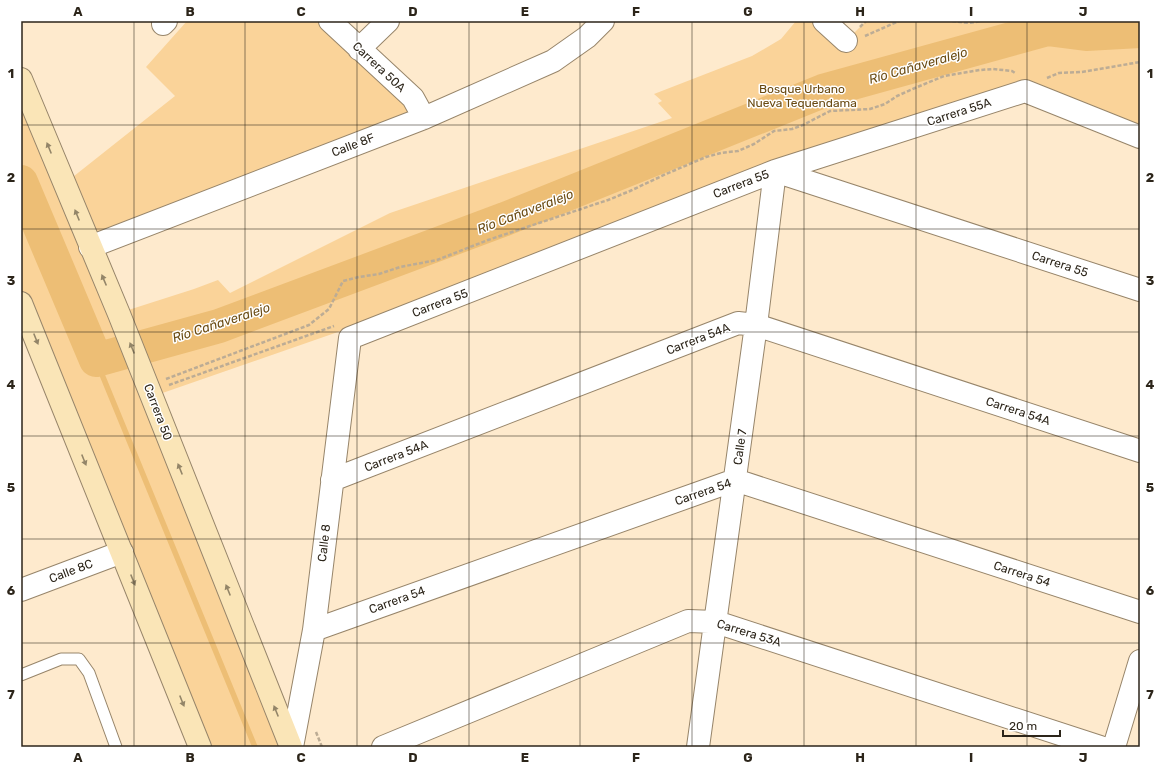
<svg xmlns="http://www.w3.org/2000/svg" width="1161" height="768" viewBox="0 0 1161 768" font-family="Rubik,sans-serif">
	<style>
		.green { fill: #fad399 }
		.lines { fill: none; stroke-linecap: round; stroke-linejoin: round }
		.stream { stroke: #edbe75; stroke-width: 5.5 }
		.river { stroke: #edbe75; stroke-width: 34 }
		.lane-casing { stroke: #97856a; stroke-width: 13 }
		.street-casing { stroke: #97856a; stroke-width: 24 }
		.secondary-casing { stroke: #97856a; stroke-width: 24 }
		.path { stroke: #bcac95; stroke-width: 2.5; stroke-dasharray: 4 2; stroke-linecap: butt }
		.lane { stroke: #fff; stroke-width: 11 }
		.street { stroke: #fff; stroke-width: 22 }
		.secondary { stroke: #fae5b7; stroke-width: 22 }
		.oneway { fill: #938568 }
		.grid { fill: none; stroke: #2c251a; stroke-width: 1; stroke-opacity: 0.55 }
		.labels { text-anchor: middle; stroke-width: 3; stroke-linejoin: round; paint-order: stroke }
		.street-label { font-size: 12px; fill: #2c251a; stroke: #fff }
		.park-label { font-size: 12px; fill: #694910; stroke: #fff }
		.water-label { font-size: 13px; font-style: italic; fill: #6c4d15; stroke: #fff }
		.neatline { fill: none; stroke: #2c251a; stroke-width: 1.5 }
		.grid-label { font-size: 13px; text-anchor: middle; font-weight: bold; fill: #2c251a }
	</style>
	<rect width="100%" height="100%" fill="#feeacd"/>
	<path class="green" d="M187 21H330L424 118 90 247 119 313 194 289 218 280 230 293 390 213 672 118 658 103 662 101 654 94 752 56 781 39 796 21H824L846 41 866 21H1140V137L1027 92 151 397 291 747H200L21 303V79L64 184 175 96 146 67Z"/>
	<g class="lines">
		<path class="stream" d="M96 360 255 747"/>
		<path class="river" d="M21 182 96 360 219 326 505 219 823 91 1047 29 1086 34 1140 31"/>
		<g class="lane-casing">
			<path id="lane" d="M21 675 61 659H79L89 673 116 747"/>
		</g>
		<g class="street-casing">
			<path id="street" d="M330 21 413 98 424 118
				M824 21 846 41
				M163 24 166 21
				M359 49 388 21
				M775 171 1140 290
				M90 247 424 118 553 61 587 37 603 21
				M332 480 738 323 756 325 1140 451
				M21 590 122 552
				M314 630 735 480 1140 612
				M292 747 314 630 350 338 775 171 1025 91 1140 137
				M383 747 688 621 716 622 1100 747
				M698 747 756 325 775 171
				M1114 747 1140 661"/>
		</g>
		<g class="secondary-casing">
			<path id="secondary" d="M21 79 119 314 291 747
				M21 303 200 747"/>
		</g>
		<path class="path" d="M952 21 969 23 982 21
			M860 27 866 21
			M865 36 899 21
			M1047 78 1059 73 1082 72 1140 62
			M166 379 309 325 329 309 343 281 359 277 379 274 400 267 437 260 488 240 608 200 630 191 666 174 706 157 721 153 738 151 754 144 774 131 792 129 803 125 830 111 870 109 885 104 897 96 915 88 944 76 980 70 993 69 1012 71 1015 73
			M169 385 334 326
			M316 732 322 747"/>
		<use href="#lane" class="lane"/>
		<use href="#street" class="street"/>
		<use href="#secondary" class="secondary"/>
	</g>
	<defs><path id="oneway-solid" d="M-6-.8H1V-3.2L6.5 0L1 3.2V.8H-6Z"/></defs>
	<g class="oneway">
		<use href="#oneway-solid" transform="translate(49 148) rotate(-112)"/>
		<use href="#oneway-solid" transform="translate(77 215) rotate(-112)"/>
		<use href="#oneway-solid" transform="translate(104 280) rotate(-113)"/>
		<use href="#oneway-solid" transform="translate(36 339) rotate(68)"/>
		<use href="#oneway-solid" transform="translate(132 348) rotate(-112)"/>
		<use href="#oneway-solid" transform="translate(84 460) rotate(68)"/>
		<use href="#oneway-solid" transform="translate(180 469) rotate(-112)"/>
		<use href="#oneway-solid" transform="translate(133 580) rotate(68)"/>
		<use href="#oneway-solid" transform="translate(228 590) rotate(-112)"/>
		<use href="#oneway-solid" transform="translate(182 701) rotate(68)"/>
		<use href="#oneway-solid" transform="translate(276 711) rotate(-112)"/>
	</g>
	<path class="grid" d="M134 21V747M245 21V747M357 21V747M469 21V747M580 21V747M692 21V747M804 21V747M916 21V747M1027 21V747M21 125H1140M21 229H1140M21 332H1140M21 436H1140M21 539H1140M21 643H1140"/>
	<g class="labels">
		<g class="street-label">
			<text transform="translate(379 67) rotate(43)" y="4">Carrera 50A</text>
			<text transform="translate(959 112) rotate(-18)" y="4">Carrera 55A</text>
			<text transform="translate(353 145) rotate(-21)" y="4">Calle 8F</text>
			<text transform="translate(741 184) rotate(-21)" y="4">Carrera 55</text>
			<text transform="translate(1060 264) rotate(18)" y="4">Carrera 55</text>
			<text transform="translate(440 303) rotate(-21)" y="4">Carrera 55</text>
			<text transform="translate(698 339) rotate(-21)" y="4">Carrera 54A</text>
			<text transform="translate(1018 411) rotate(18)" y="4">Carrera 54A</text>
			<text transform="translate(158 412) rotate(69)" y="4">Carrera 50</text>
			<text transform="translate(740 447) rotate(-82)" y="4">Calle 7</text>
			<text transform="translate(396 456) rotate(-21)" y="4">Carrera 54A</text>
			<text transform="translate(703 492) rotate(-19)" y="4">Carrera 54</text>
			<text transform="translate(324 543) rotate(-83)" y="4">Calle 8</text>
			<text transform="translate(71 571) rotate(-21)" y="4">Calle 8C</text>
			<text transform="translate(1022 574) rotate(18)" y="4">Carrera 54</text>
			<text transform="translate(397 600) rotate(-20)" y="4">Carrera 54</text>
			<text transform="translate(749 633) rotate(17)" y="4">Carrera 53A</text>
		</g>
		<g class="park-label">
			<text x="802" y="93">Bosque Urbano<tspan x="802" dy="14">Nueva Tequendama</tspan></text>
		</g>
		<g class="water-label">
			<text transform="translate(918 65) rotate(-16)" y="5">Río Cañaveralejo</text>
			<text transform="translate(525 211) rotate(-21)" y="5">Río Cañaveralejo</text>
			<text transform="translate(221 322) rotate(-18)" y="5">Río Cañaveralejo</text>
		</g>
	</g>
	<rect width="1161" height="768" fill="none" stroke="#ffffff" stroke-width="44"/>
	<path d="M1003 730v6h57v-6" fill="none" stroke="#2c251a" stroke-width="2"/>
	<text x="1009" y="730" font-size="12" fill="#2c251a" stroke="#ffffff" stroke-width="3" paint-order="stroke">20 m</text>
	<rect x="22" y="22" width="1117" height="724" class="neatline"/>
	<g class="grid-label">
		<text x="78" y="16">A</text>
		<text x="190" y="16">B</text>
		<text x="301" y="16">C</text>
		<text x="413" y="16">D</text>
		<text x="525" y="16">E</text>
		<text x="636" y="16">F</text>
		<text x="748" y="16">G</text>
		<text x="860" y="16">H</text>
		<text x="971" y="16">I</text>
		<text x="1083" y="16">J</text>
		<text x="11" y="78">1</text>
		<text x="1150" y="78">1</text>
		<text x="11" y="182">2</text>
		<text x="1150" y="182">2</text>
		<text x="11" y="285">3</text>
		<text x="1150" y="285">3</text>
		<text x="11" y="389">4</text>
		<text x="1150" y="389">4</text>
		<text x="11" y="492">5</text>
		<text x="1150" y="492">5</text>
		<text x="11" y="595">6</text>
		<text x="1150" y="595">6</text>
		<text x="11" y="699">7</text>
		<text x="1150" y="699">7</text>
		<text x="78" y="762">A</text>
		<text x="190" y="762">B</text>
		<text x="301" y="762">C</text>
		<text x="413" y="762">D</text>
		<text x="525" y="762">E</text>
		<text x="636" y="762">F</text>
		<text x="748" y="762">G</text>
		<text x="860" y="762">H</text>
		<text x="971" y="762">I</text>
		<text x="1083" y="762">J</text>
	</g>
</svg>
